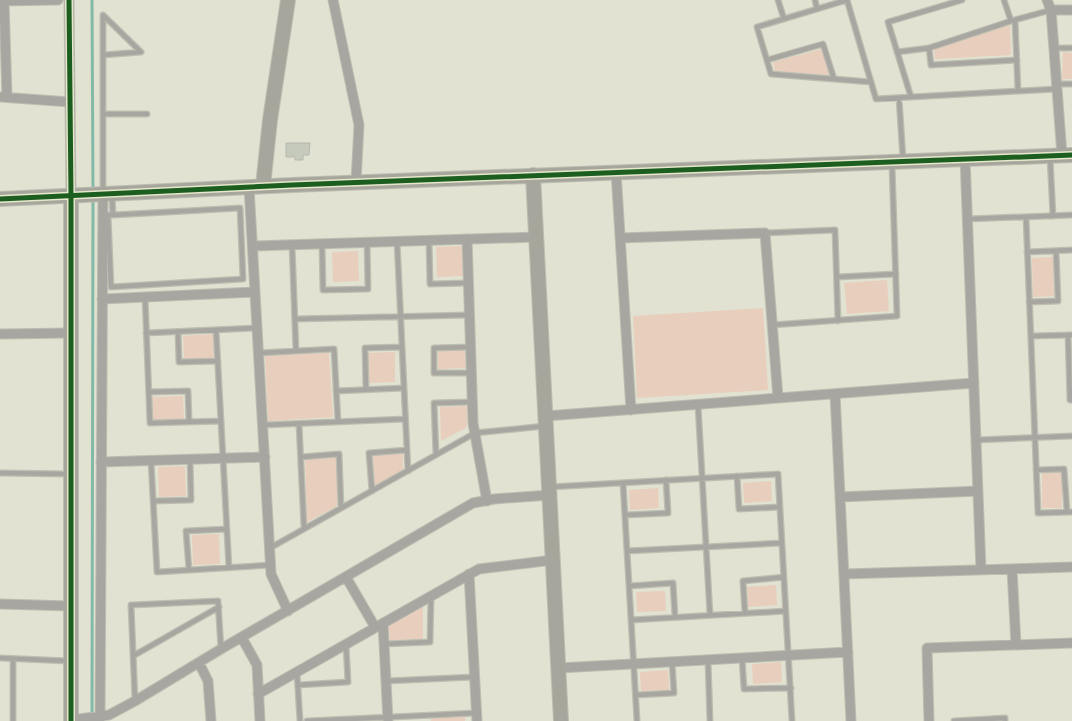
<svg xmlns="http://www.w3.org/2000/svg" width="1072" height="721" viewBox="0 0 1072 721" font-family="'PT Serif',serif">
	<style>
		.green { fill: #e8cebc }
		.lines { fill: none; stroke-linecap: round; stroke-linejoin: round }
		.stream { stroke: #83baa7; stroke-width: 3 }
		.building { fill: #c6cabd; stroke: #b6b9ae }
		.lane-casing { stroke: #bdbeb1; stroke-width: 7 }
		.street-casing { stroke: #bdbeb1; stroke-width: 11 }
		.secondary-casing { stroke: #bdbeb1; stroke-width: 16 }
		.lane { stroke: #a8a6a0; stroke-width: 4.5 }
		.street { stroke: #a8a6a0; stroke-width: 9 }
		.secondary { stroke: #a6a69d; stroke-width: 14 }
		.cycleway-casing { stroke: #e7e8cb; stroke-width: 8 }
		.cycleway { stroke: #1b5e20; stroke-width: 5 }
	</style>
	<rect width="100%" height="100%" fill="#e1e2d1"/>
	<path class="green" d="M1010 25 1011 55 935 59 934 47Z
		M822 49 829 75 775 71 773 62Z
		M1063 52 1072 53V79H1062Z
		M463 246 464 276 437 277 436 247Z
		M358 251 359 281 333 282 332 252Z
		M1053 257 1054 296 1033 297 1032 258Z
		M887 280 889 311 847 314 844 283Z
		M763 308 768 390 637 398 633 316Z
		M213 334 214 358 184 359 183 336Z
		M438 350H465L466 368 438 369Z
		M395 352V382L368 383 367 353Z
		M329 353 333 417 268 421 265 356Z
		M183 396 184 419 153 421 152 397Z
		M467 406V427L441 441 440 407Z
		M403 453V470L375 486 373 455Z
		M337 458V506L307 522 305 459Z
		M185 466 186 496 159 497 158 467Z
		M1062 472V508H1042V473Z
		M771 481 772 501 744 503 743 483Z
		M658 488 659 508 630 510 629 490Z
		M219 534 220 564 193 565 192 535Z
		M776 585 777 605 748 607 747 587Z
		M665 591 666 611 637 612 636 592Z
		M423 607V639L390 640 388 624Z
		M781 662 782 682 753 684 752 664Z
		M668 670 669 690 641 691 640 672Z
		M465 716V721H431V718Z"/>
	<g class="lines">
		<path class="stream" d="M92 0 93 190
			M92 715 93 199"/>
	</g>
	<path class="building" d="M286 143H310L309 155H303V160H295V157H286Z"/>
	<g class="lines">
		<g class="lane-casing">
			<path id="lane" d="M778 0 784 19
				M815 0 817 9
				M847 0 876 99 1056 89
				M847 0 757 27 771 74 871 82
				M1004 0 1011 21
				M1015 20 1018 91
				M929 48 931 65 1017 60
				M1053 48H1072
				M897 52 929 48 1011 21 1051 10
				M767 60 823 44 834 79
				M1056 84H1072
				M911 97 888 22 962 0
				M899 98 903 159
				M103 114H147
				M1050 157 1053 216
				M103 192C103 133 103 74 103 15L141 52 103 55
				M112 195 113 215 240 208 243 279 111 287 108 215H113
				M1026 217 1038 513 1072 512
				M967 219 1072 215
				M765 233 835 230 838 321
				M397 241 408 471
				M429 241 430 284 468 283
				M322 244 323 290 368 289 367 242
				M292 245 296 351
				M1027 252 1072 250
				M837 277 896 274
				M145 297 150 423 221 421
				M1029 302 1058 301 1056 251
				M295 319 469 315
				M772 325 897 316 892 165
				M216 330 229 568
				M178 332 179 362 218 361
				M146 333 257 328
				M1068 335 1070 400H1072
				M1031 336 1072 335
				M470 347 434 348V373H471
				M259 353 334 349 338 422
				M366 389 365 348 402 347
				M336 391 404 388
				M149 392 188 391 189 421
				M698 405 710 615
				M299 424 304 527
				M263 425 405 419
				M976 440 1072 436
				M436 455 434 403 472 402
				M301 457 339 454 341 508
				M151 461 157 572 271 565
				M1036 470 1064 469 1067 512
				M0 473 69 474
				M737 476 739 509 780 507
				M623 483 637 721
				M550 487 778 474 792 721
				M372 491 369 453 407 450
				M154 501 191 500 190 459
				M625 515 668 513 666 480
				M270 548 475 433 545 426
				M627 551 782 543
				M189 570 186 531 227 529
				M629 586 673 583 675 617
				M745 613 743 581 784 577
				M631 620 786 611
				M384 644 430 642 431 597
				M133 656 219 607
				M0 658 69 661
				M742 658 744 689 791 688
				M13 659V721
				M708 660 710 721
				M297 673 300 721
				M386 681 474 677
				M298 685 348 682 346 645
				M636 695 674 693 672 662
				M135 700 131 605 218 601 221 649
				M307 721 476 713
				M954 721 1005 718V721"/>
		</g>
		<g class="street-casing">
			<path id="street" d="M69 0 71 195
				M333 0 359 125 356 182
				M1047 0 1051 10 1062 155
				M0 1 58 0
				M4 1 7 97
				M1051 10H1072
				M0 97 70 102
				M965 158 981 570
				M616 172 631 410
				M249 187 271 574 288 611
				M620 238 765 233 778 398
				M467 239 473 423 487 501
				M253 246 536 237
				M102 299 255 292
				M0 334 71 333
				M835 394 851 721
				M546 416 974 383
				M101 462 265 457
				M840 497 978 491
				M1012 569 1016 645
				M469 574 477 721
				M844 574 1072 567
				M346 577 375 627
				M0 604 71 606
				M383 623 388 721
				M242 638 257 665 260 721
				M199 663 208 681 211 721
				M559 668 848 652
				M258 694 479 569 553 560
				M71 720 109 715 135 701 221 649 473 503 494 499 550 495
				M100 721 103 194
				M929 721 927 648 1072 643"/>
		</g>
		<g class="secondary-casing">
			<path id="secondary" d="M533 175 561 721
				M263 186 270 120 288 0
				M0 199 292 185 1072 155
				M71 721V195"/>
		</g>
		<use href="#lane" class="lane"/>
		<use href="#street" class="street"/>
		<use href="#secondary" class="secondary"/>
		<g class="cycleway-casing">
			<path id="cycleway" d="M69 0 71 195V721
				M0 199 292 185 1072 155"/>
		</g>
		<use href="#cycleway" class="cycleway"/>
	</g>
</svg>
